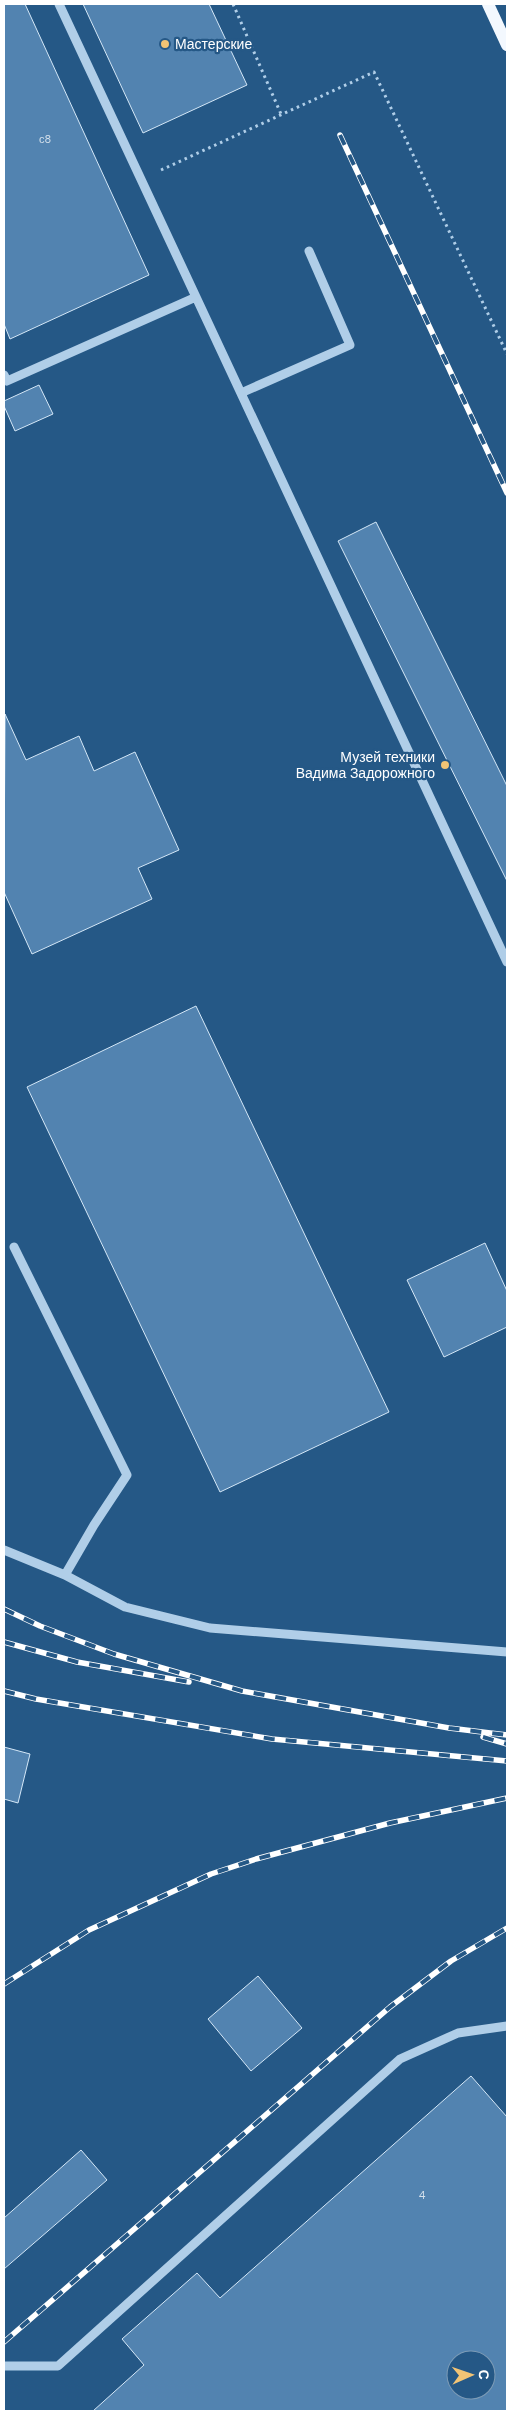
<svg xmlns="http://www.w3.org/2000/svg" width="511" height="2415" viewBox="0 0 511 2415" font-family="'DM Sans',sans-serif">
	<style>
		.building { fill: #5283b0; stroke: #d4e7f7; fill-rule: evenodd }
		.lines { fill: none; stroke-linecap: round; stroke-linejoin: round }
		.path { stroke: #b0cee8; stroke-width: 3; stroke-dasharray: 2.5 4; stroke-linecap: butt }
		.minor { stroke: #b0cee8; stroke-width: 9 }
		.major { stroke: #f3f8fe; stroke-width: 12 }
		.rail-casing { stroke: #fff; stroke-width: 5.5 }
		.rail { stroke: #255886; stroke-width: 4; stroke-dasharray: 11; stroke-linecap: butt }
		.poi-dot { fill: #f2c475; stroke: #255886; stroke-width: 2 }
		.labels { text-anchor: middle; stroke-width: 4.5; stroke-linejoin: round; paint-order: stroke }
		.number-label { font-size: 11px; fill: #d4e0eb }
		.poi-label { font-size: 14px; fill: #fff; stroke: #255886; text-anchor: start }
	</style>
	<rect width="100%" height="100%" fill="#255886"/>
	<path class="building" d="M4 4H25L149 275 10 339 4 324Z
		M83 4H209L247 85 143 133Z
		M39 385 53 414 15 431 4 406V401Z
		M376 522 507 786V881L338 541Z
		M5 714 26 760 79 736 94 771 135 752 179 850 138 868 152 899 32 954 4 892Z
		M196 1006 389 1412 220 1492 27 1087Z
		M485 1243 507 1291V1327L444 1357 407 1280Z
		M4 1747 30 1754 18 1803 4 1799Z
		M258 1976 302 2028 251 2071 208 2019Z
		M471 2076 507 2117V2411H93L144 2365 122 2339 197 2273 220 2298ZM456 2360H486V2390H456Z
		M81 2150 107 2180 4 2269V2218Z"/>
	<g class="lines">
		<path class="path" d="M233 4 281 114
			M161 170 374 72 507 354"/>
		<path class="minor" d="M59 4 507 962
			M4 375 7 381 196 297
			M241 393 350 345 309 251
			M14 1247 127 1475 94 1525 65 1575
			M4 1550 65 1575 125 1607 210 1628 507 1652
			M4 2366H58L400 2059 458 2033 507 2026"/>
		<path class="major" d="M488 4 507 45"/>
		<g class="rail-casing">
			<path id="rail" d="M340 135 507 493
				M4 1609 40 1626 114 1654 242 1691 449 1728 507 1735
				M4 1642 77 1662 189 1682
				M4 1691 36 1699 272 1739 507 1761
				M483 1737 507 1744
				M4 1984 89 1930 211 1874 256 1859 390 1823 507 1798
				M4 2342 390 2007 451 1961 507 1928"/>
		</g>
		<use href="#rail" class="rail"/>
	</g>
	<g class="poi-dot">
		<circle cx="165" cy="44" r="5"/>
		<circle cx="445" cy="765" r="5"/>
	</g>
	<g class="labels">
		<g class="number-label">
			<text x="45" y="143">с8</text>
			<text x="422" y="2199">4</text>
		</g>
		<g class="poi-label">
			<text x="175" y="49">Мастерские</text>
			<text x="435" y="762" text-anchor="end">Музей техники<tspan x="435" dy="16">Вадима Задорожного</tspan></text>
		</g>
	</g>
	<rect width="511" height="2415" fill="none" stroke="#ffffff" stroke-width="10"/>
	<g transform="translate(471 2375) rotate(88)"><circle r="24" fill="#255886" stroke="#7c9bb6"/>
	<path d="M0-4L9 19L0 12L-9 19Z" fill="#f2c475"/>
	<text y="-8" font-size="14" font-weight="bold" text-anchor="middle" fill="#ffffff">С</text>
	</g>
</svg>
